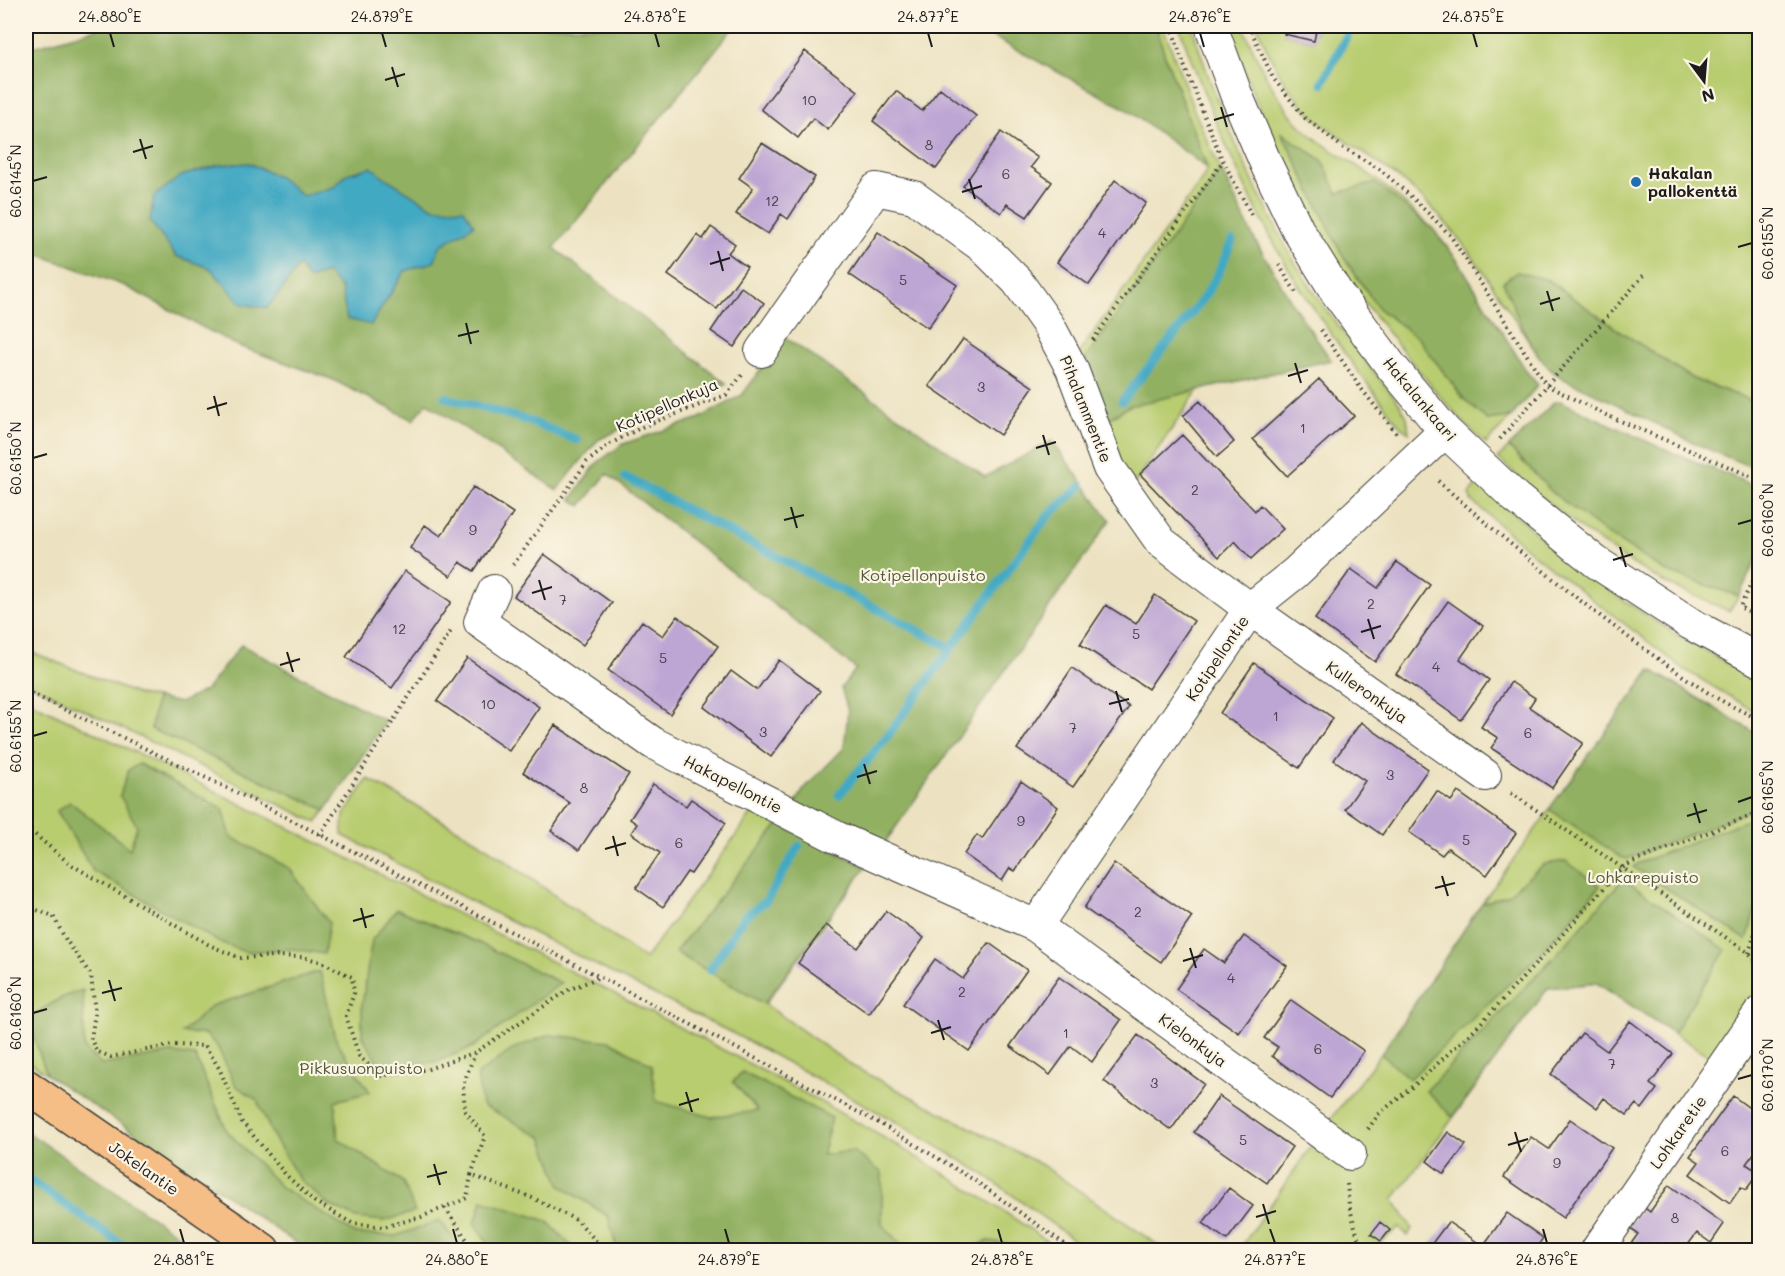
<svg xmlns="http://www.w3.org/2000/svg" width="1785" height="1276" viewBox="0 0 1785 1276" font-family="Mali,sans-serif">
	<style>
		.green { fill: #b8cc70; stroke: #6a7446; stroke-width: 1.5 }
		.forest { fill: #92b062; stroke: #57663f; stroke-width: 1.5 }
		.water { fill: #42a9c2; stroke: #2f626f; stroke-width: 1.5 }
		.lines { fill: none; stroke-linecap: round; stroke-linejoin: round }
		.stream { stroke: #42a9c2; stroke-width: 9 }
		.building { fill: #bea6d4 }
		.minor-casing { stroke: #3b3a35; stroke-width: 34 }
		.major-casing { stroke: #3b3a35; stroke-width: 36 }
		.path { stroke: #3b3a35; stroke-width: 4; stroke-dasharray: 1.5 4.5; stroke-linecap: butt }
		.minor { stroke: #fff; stroke-width: 32 }
		.major { stroke: #f6be87; stroke-width: 33 }
		.ticks { fill: none; stroke: #1c1c1c; stroke-width: 2 }
		.poi-dot { fill: #1f6fb2; stroke: #fcf5e5; stroke-width: 2 }
		.labels { text-anchor: middle; stroke-width: 4.5; stroke-linejoin: round; paint-order: stroke }
		.number-label { font-size: 14px; fill: #443e4a }
		.poi-label { font-size: 16px; font-weight: bold; fill: #1c1c1c; stroke: #fcf5e5; text-anchor: start }
		.street-label { font-size: 16px; fill: #1c1c1c; stroke: #fcf5e5 }
		.park-label { font-size: 16px; fill: #535a39; stroke: #fcf5e5 }
		.neatline { fill: none; stroke: #1c1c1c; stroke-width: 2 }
		.ticks-label { font-size: 15px; text-anchor: middle; fill: #1c1c1c }
	</style>
	<rect width="100%" height="100%" fill="#fcf5e5"/>
	<filter id="ink" filterUnits="userSpaceOnUse"><feTurbulence type="fractalNoise" baseFrequency=".0167" numOctaves="2"/><feDisplacementMap in="SourceGraphic" scale="12" xChannelSelector="R" yChannelSelector="G"/><feConvolveMatrix kernelMatrix="1 2 1 2 8 2 1 2 1" color-interpolation-filters="sRGB"/></filter>
	<filter id="wash" filterUnits="userSpaceOnUse"><feTurbulence type="fractalNoise" baseFrequency=".008" numOctaves="4" result="noise"/><feDisplacementMap in="SourceGraphic" scale="24" xChannelSelector="R" yChannelSelector="G"/><feGaussianBlur stdDeviation="1.35" result="paint"/><feColorMatrix in="noise" values="0 0 0 0 0 0 0 0 0 0 0 0 0 0 0 0 0 1.4 0 .05"/><feComposite in="paint" operator="in"/></filter>
	<g filter="url(#wash)">
		<rect width="100%" height="100%" fill="#ece2c1"/>
		<path class="green" d="M1156 26H1163L1194 110 1216 160 1253 237 1295 308 1331 360 1198 390 1135 483 1119 464 1078 354 1203 178 1207 168 1164 53Z
			M1179 26H1192C1211 90 1237 152 1268 211 1280 236 1293 261 1308 283 1336 325 1367 364 1399 403L1407 417 1409 433 1402 428C1362 378 1323 326 1290 271 1244 194 1209 110 1179 26Z
			M1230 26H1243C1257 60 1272 92 1296 121 1314 141 1341 155 1363 170 1389 188 1410 207 1433 229L1375 184 1337 194 1322 160 1283 135 1344 258 1379 309 1418 338 1464 399 1487 420 1511 417 1486 444C1457 418 1432 387 1407 356 1379 322 1352 288 1329 250 1319 235 1312 218 1304 202 1274 145 1247 87 1230 26Z
			M1257 26H1286L1284 34 1314 41 1317 26H1759V407L1745 398 1693 379 1618 330 1548 280 1503 282 1531 344C1499 296 1469 245 1428 204 1398 173 1360 152 1326 127 1292 102 1272 64 1257 26Z
			M1509 447 1554 494 1665 571 1739 596 1729 611 1663 582 1623 558 1580 528 1534 491 1498 458Z
			M1479 482 1559 554 1623 600 1683 639 1759 681V714L1685 670 1538 558 1471 500 1469 494Z
			M26 650 139 695 156 698 151 729 326 810 316 822 26 682Z
			M1651 670 1759 735V995L1712 1058 1597 983 1548 988 1393 1200 1412 1228 1408 1236 1399 1227 1379 1244 1387 1250H1239L1326 1125 1381 1054 1482 903Z
			M26 700C211 787 392 880 574 973 740 1058 908 1142 1060 1250H306L183 1165 26 1060Z
			M368 779 473 838 645 959 753 812 866 867 765 1004 854 1067 1042 1165 1165 1250H1088L979 1171 891 1119 740 1037 629 982 342 835 344 815Z"/>
		<path class="forest" d="M106 26H735L554 248 727 384 703 398 654 413 598 440 557 490 427 403 413 420 331 379 238 346 125 286 26 250V49Z
			M973 26H1156L1164 53 1207 168 1126 109Z
			M1282 133 1322 160 1337 193 1375 183 1433 229 1458 261 1527 372 1538 385 1511 417 1487 420 1464 399 1418 338 1379 309 1344 258Z
			M1221 170 1253 237 1295 308 1331 360 1129 406 1104 422 1082 363Z
			M1517 272 1548 280 1618 330 1693 379 1745 398 1759 407V469C1703 451 1650 420 1596 394 1581 386 1560 380 1548 367 1527 346 1515 309 1503 282Z
			M785 337 985 477 1052 441 1110 520 882 847 794 806 804 789 844 748 848 711 841 688 856 669 607 474 581 506 571 499 597 463 623 444 700 418 742 395Z
			M1560 401 1659 447 1741 480 1759 489V553L1739 596 1665 571 1604 532 1554 494 1509 447 1554 402Z
			M241 645 386 721 326 810 151 729 156 698 180 703 206 690Z
			M1651 670 1759 735V807L1627 859 1621 857 1549 809Z
			M139 764 223 809 231 837 289 868 329 923 324 954 293 949 245 952 217 941 93 871 57 811 70 802 130 849 137 826 120 796 128 770Z
			M1759 815V896L1747 940 1633 867 1639 863Z
			M779 824 866 867 764 1004 675 952Z
			M1566 861 1600 886 1540 954 1410 1079 1381 1054 1482 903 1507 895 1544 864Z
			M1623 879 1726 950 1673 1033 1597 983 1548 988 1453 1117 1426 1091 1566 944Z
			M397 909 479 943 561 983 473 1047 436 1062 381 1068 362 1035V1004L372 940Z
			M320 971 337 1042 370 1092 335 1101 338 1139 403 1182 415 1212 384 1221 356 1218 327 1204 299 1179 272 1134 257 1100 236 1086 217 1046 205 1034 182 1033 211 1006Z
			M83 990 84 1048 101 1065 171 1053 195 1056 227 1131 282 1188 355 1234 395 1236 440 1221 462 1250H306L183 1165 47 1075 27 1018 65 996Z
			M549 1035 610 1041 652 1065 656 1101 711 1117 758 1111 733 1082 742 1072 832 1118 822 1155 853 1151 882 1173V1224L906 1250H620L616 1246 608 1216 561 1186 542 1137 482 1105 477 1075 515 1048Z
			M26 1131 200 1250H26Z
			M482 1200 547 1221 575 1250H493L475 1224Z
			M988 1241 1022 1245 1032 1250H967Z"/>
		<path class="water" d="M249 163 279 177 303 196 334 187 347 174 371 167 387 179 434 208 464 209 474 225 440 246 434 262 405 271 371 325 347 319 341 288 327 273 308 279 299 265 282 290 267 308 242 304 210 268 176 256 150 221 154 196 181 176 219 165Z"/>
		<g class="lines">
			<path class="stream" d="M1322 83 1352 26
				M445 397 526 420 577 440
				M1122 401 1203 299 1218 274 1232 241
				M625 477 951 648
				M839 795 885 739 1047 517 1081 486
				M710 970 744 917 766 901 799 846
				M26 1177 130 1250"/>
		</g>
		<g id="blocks">
			<path class="building" d="M1286 26H1317L1314 41 1284 34Z
				M805 51 858 91 828 130 813 118 798 138 761 109Z
				M940 88 976 116 936 169 873 121 896 91 922 111Z
				M1001 132 1038 158 1031 167 1052 182 1027 217 1007 204 1001 213 963 186Z
				M762 143 815 177 788 219 781 214 768 234 736 214 753 188 739 178Z
				M1115 180 1146 203 1089 285 1057 262Z
				M711 227 735 244 728 253 747 267 717 309 668 275 697 235 703 239Z
				M878 232 957 285 928 328 849 274Z
				M741 287 764 303 734 347 711 331Z
				M963 339 1033 387 1000 435 929 386Z
				M1319 379 1354 416 1287 476 1253 439Z
				M1200 401 1234 442 1217 457 1183 416Z
				M1182 435 1255 511 1260 505 1283 529 1251 559 1235 541 1219 557 1140 474Z
				M473 487 513 513 474 571 460 562 451 576 410 548 425 525 441 536Z
				M544 554 612 603 583 645 514 596Z
				M1397 562 1430 585 1375 662 1315 619 1351 569 1378 588Z
				M405 571 451 602 392 688 346 657Z
				M1155 595 1194 621 1148 689 1080 644 1106 605 1136 624Z
				M1448 601 1483 626 1460 659 1489 680 1461 720 1396 674Z
				M677 616 718 646 670 714 608 670 642 621 663 636Z
				M467 658 539 707 509 751 437 701Z
				M779 660 820 691 771 757 704 707 731 671 757 690Z
				M1254 663 1333 718 1299 768 1220 713Z
				M1072 668 1129 707 1073 787 1017 749Z
				M1511 682 1535 698 1529 707 1583 743 1552 788 1491 748 1498 738 1481 727Z
				M1361 722 1428 769 1382 835 1345 809 1365 781 1334 760Z
				M555 725 629 774 579 850 551 831 570 803 523 772Z
				M1021 781 1058 807 1015 871 1010 868 1002 881 964 854 977 835 982 839Z
				M653 784 686 806 691 799 726 823 691 874 687 872 663 907 636 888 660 853 631 833 637 824 630 819Z
				M1437 791 1451 801 1458 792 1516 833 1487 875 1448 848 1442 855 1409 832Z
				M1114 863 1192 917 1161 962 1084 908Z
				M886 911 924 938 869 1014 798 963 826 925 858 948Z
				M1244 936 1287 966 1239 1033 1176 989 1204 949 1224 963Z
				M989 943 1027 970 969 1051 903 1004 935 959 963 979Z
				M1059 977 1121 1020 1092 1062 1071 1046 1050 1075 1010 1046Z
				M1291 1000 1364 1051 1330 1098 1272 1056 1278 1047 1264 1038Z
				M1630 1021 1673 1054 1650 1084 1657 1089 1642 1109 1636 1104 1627 1115 1604 1098 1597 1108 1551 1074 1582 1033 1607 1051Z
				M1138 1035 1204 1084 1171 1130 1104 1081Z
				M1219 1096 1292 1147 1267 1183 1194 1132Z
				M1733 1096 1760 1116V1145L1746 1164 1759 1172 1746 1190 1741 1187 1730 1203 1690 1174 1699 1162 1690 1156Z
				M1570 1119 1612 1148 1563 1218 1504 1177 1531 1137 1549 1149Z
				M1448 1132 1466 1145 1444 1174 1427 1161Z
				M1669 1185 1724 1224 1711 1243 1697 1233 1684 1250H1637L1630 1245 1638 1234 1627 1227 1642 1206 1650 1212Z
				M1229 1188 1253 1206 1227 1240 1203 1223Z
				M1507 1213 1543 1238 1535 1250H1427L1448 1222 1483 1246Z
				M1380 1222 1390 1230 1381 1241 1371 1234Z"/>
		</g>
	</g>
	<g filter="url(#ink)">
		<use href="#blocks" fill-opacity="0" stroke="#3b3a35" stroke-width="1.5"/>
		<g class="lines">
			<g class="minor-casing">
				<path id="minor" d="M1211 26 1236 94 1267 166 1298 230 1337 293 1391 366 1445 431 1516 498 1596 562 1691 624 1760 661
					M761 351 876 189 914 197 983 247 1017 281 1049 326 1072 369 1109 468 1161 542 1250 609 1485 775
					M494 591 480 622 653 743 836 837 1036 926 1350 1154
					M1036 926 1250 609 1295 573 1445 431
					M1597 1250 1760 1013"/>
			</g>
			<g class="major-casing">
				<path id="major" d="M26 1086 263 1250"/>
			</g>
			<path class="path" d="M1171 26 1184 65 1221 157 1252 216
				M1249 26 1273 78 1305 118 1342 147 1381 170 1418 203 1450 235 1546 385 1606 415 1760 480
				M1279 265 1297 294
				M1321 330 1360 387 1396 433
				M1093 340 1223 161
				M1500 439 1644 275
				M1438 481C1524 557 1612 630 1707 692 1724 703 1742 711 1760 720
				M513 565 587 462 610 444 642 427 726 395 742 375
				M1760 566 1740 607 1760 618
				M26 691 252 800 600 977 879 1123 974 1180 1073 1250
				M1511 793 1749 953 1760 964
				M26 827 70 864 209 945 240 958 276 956 302 957 319 961 352 977 354 993 346 1016 359 1056 380 1076 428 1069 476 1052 568 990 600 977
				M320 835 451 631
				M26 906 53 916 66 940 91 975 95 1013 91 1039 96 1051 111 1057 172 1045 205 1046 219 1068 242 1122 286 1175 315 1202 352 1223 384 1227 421 1217 467 1198 471 1175
				M1749 953 1760 916
				M475 1053 463 1085 465 1111 485 1136 471 1175 535 1199 578 1221 604 1250
				M1368 1129 1379 1114 1418 1082 1480 1024 1545 954 1622 868 1633 862 1760 812
				M1347 1184 1349 1205 1360 1245 1359 1250
				M445 1208 474 1250"/>
			<use href="#minor" class="minor"/>
			<use href="#major" class="major"/>
		</g>
	</g>
	<path class="ticks" d="M110 33 114 47M382 33 386 47M655 33 659 47M928 33 932 47M1200 33 1204 47M1473 33 1477 47M392 67 398 87M385 80 405 74M1221 107 1227 127M1214 120 1234 114M140 139 146 159M133 152 153 146M969 179 975 199M33 181 47 177M962 192 982 186M1738 247 1752 243M718 251 723 271M710 264 730 258M1547 291 1553 311M1540 304 1560 298M466 323 471 344M458 336 479 331M1295 363 1301 383M1288 376 1308 370M214 396 219 416M207 409 227 403M1043 435 1049 455M1036 448 1056 442M33 458 47 454M791 507 797 528M784 520 804 515M1738 524 1752 520M1620 547 1626 567M1613 560 1633 554M539 580 545 600M532 593 552 587M1368 619 1374 639M1361 632 1381 626M287 652 293 672M280 665 300 659M1116 691 1122 712M1109 704 1129 699M33 736 47 732M864 764 870 784M857 777 877 771M1738 802 1752 797M1694 803 1700 823M1687 816 1707 810M613 836 618 856M605 849 626 843M1442 876 1448 896M1435 888 1455 883M361 908 366 928M353 921 374 915M1190 948 1196 968M1183 961 1203 955M109 980 115 1001M102 993 122 988M33 1013 47 1009M938 1020 944 1040M931 1033 951 1027M1738 1079 1752 1075M686 1092 692 1112M679 1105 699 1099M1515 1132 1521 1152M1508 1145 1528 1139M434 1164 440 1185M427 1177 447 1172M1263 1204 1269 1224M1256 1217 1276 1211M180 1229 184 1243M453 1229 457 1243M725 1229 729 1243M998 1229 1002 1243M1270 1229 1275 1243M1543 1229 1547 1243"/>
	<circle class="poi-dot" cx="1636" cy="182" r="6"/>
	<g class="labels">
		<g class="number-label">
			<text x="809" y="105">10</text>
			<text x="929" y="150">8</text>
			<text x="1006" y="179">6</text>
			<text x="772" y="206">12</text>
			<text x="1102" y="238">4</text>
			<text x="903" y="285">5</text>
			<text x="981" y="392">3</text>
			<text x="1303" y="433">1</text>
			<text x="1195" y="495">2</text>
			<text x="473" y="535">9</text>
			<text x="563" y="605">7</text>
			<text x="1371" y="609">2</text>
			<text x="399" y="634">12</text>
			<text x="1136" y="639">5</text>
			<text x="663" y="663">5</text>
			<text x="1436" y="672">4</text>
			<text x="488" y="709">10</text>
			<text x="1276" y="721">1</text>
			<text x="1073" y="733">7</text>
			<text x="763" y="737">3</text>
			<text x="1528" y="738">6</text>
			<text x="1390" y="780">3</text>
			<text x="584" y="793">8</text>
			<text x="1021" y="826">9</text>
			<text x="1466" y="845">5</text>
			<text x="679" y="848">6</text>
			<text x="1138" y="917">2</text>
			<text x="1231" y="983">4</text>
			<text x="962" y="997">2</text>
			<text x="1066" y="1038">1</text>
			<text x="1318" y="1054">6</text>
			<text x="1612" y="1069">7</text>
			<text x="1154" y="1088">3</text>
			<text x="1243" y="1145">5</text>
			<text x="1725" y="1156">6</text>
			<text x="1557" y="1168">9</text>
			<text x="1675" y="1223">8</text>
		</g>
		<g class="poi-label">
			<text x="1648" y="179">Hakalan<tspan x="1648" dy="18">pallokenttä</tspan></text>
		</g>
		<g class="street-label">
			<text transform="translate(1420 399) rotate(50)" y="6">Hakalankaari</text>
			<text transform="translate(667 405) rotate(-24)" y="6">Kotipellonkuja</text>
			<text transform="translate(1086 409) rotate(68)" y="6">Pihalammentie</text>
			<text transform="translate(1217 658) rotate(-56)" y="6">Kotipellontie</text>
			<text transform="translate(1367 692) rotate(35)" y="6">Kulleronkuja</text>
			<text transform="translate(733 784) rotate(27)" y="6">Hakapellontie</text>
			<text transform="translate(1193 1040) rotate(36)" y="6">Kielonkuja</text>
			<text transform="translate(1678 1132) rotate(-55)" y="6">Lohkaretie</text>
			<text transform="translate(144 1168) rotate(35)" y="6">Jokelantie</text>
		</g>
		<g class="park-label">
			<text x="923" y="581">Kotipellonpuisto</text>
			<text x="1643" y="883">Lohkarepuisto</text>
			<text x="361" y="1074">Pikkusuonpuisto</text>
		</g>
	</g>
	<rect width="1785" height="1276" fill="none" stroke="#fcf5e5" stroke-width="66"/>
	<g transform="translate(1704 81) rotate(164)" stroke="#fcf5e5" stroke-width="4.5" paint-order="stroke">
	<path d="M0-4.5L10 22L0 15L-10 22Z" fill="#1c1c1c"/>
	<text y="-9" font-size="16" font-weight="bold" text-anchor="middle" fill="#1c1c1c">N</text>
	</g>
	<rect x="33" y="33" width="1719" height="1210" class="neatline"/>
	<g class="ticks-label">
		<text x="110" y="22">24.880°E</text>
		<text x="382" y="22">24.879°E</text>
		<text x="655" y="22">24.878°E</text>
		<text x="928" y="22">24.877°E</text>
		<text x="1200" y="22">24.876°E</text>
		<text x="1473" y="22">24.875°E</text>
		<text transform="translate(16 181) rotate(-90)" y="5">60.6145°N</text>
		<text transform="translate(1768 243) rotate(-90)" y="5">60.6155°N</text>
		<text transform="translate(16 458) rotate(-90)" y="5">60.6150°N</text>
		<text transform="translate(1768 520) rotate(-90)" y="5">60.6160°N</text>
		<text transform="translate(16 736) rotate(-90)" y="5">60.6155°N</text>
		<text transform="translate(1768 797) rotate(-90)" y="5">60.6165°N</text>
		<text transform="translate(16 1013) rotate(-90)" y="5">60.6160°N</text>
		<text transform="translate(1768 1075) rotate(-90)" y="5">60.6170°N</text>
		<text x="184" y="1265">24.881°E</text>
		<text x="457" y="1265">24.880°E</text>
		<text x="729" y="1265">24.879°E</text>
		<text x="1002" y="1265">24.878°E</text>
		<text x="1275" y="1265">24.877°E</text>
		<text x="1547" y="1265">24.876°E</text>
	</g>
</svg>
